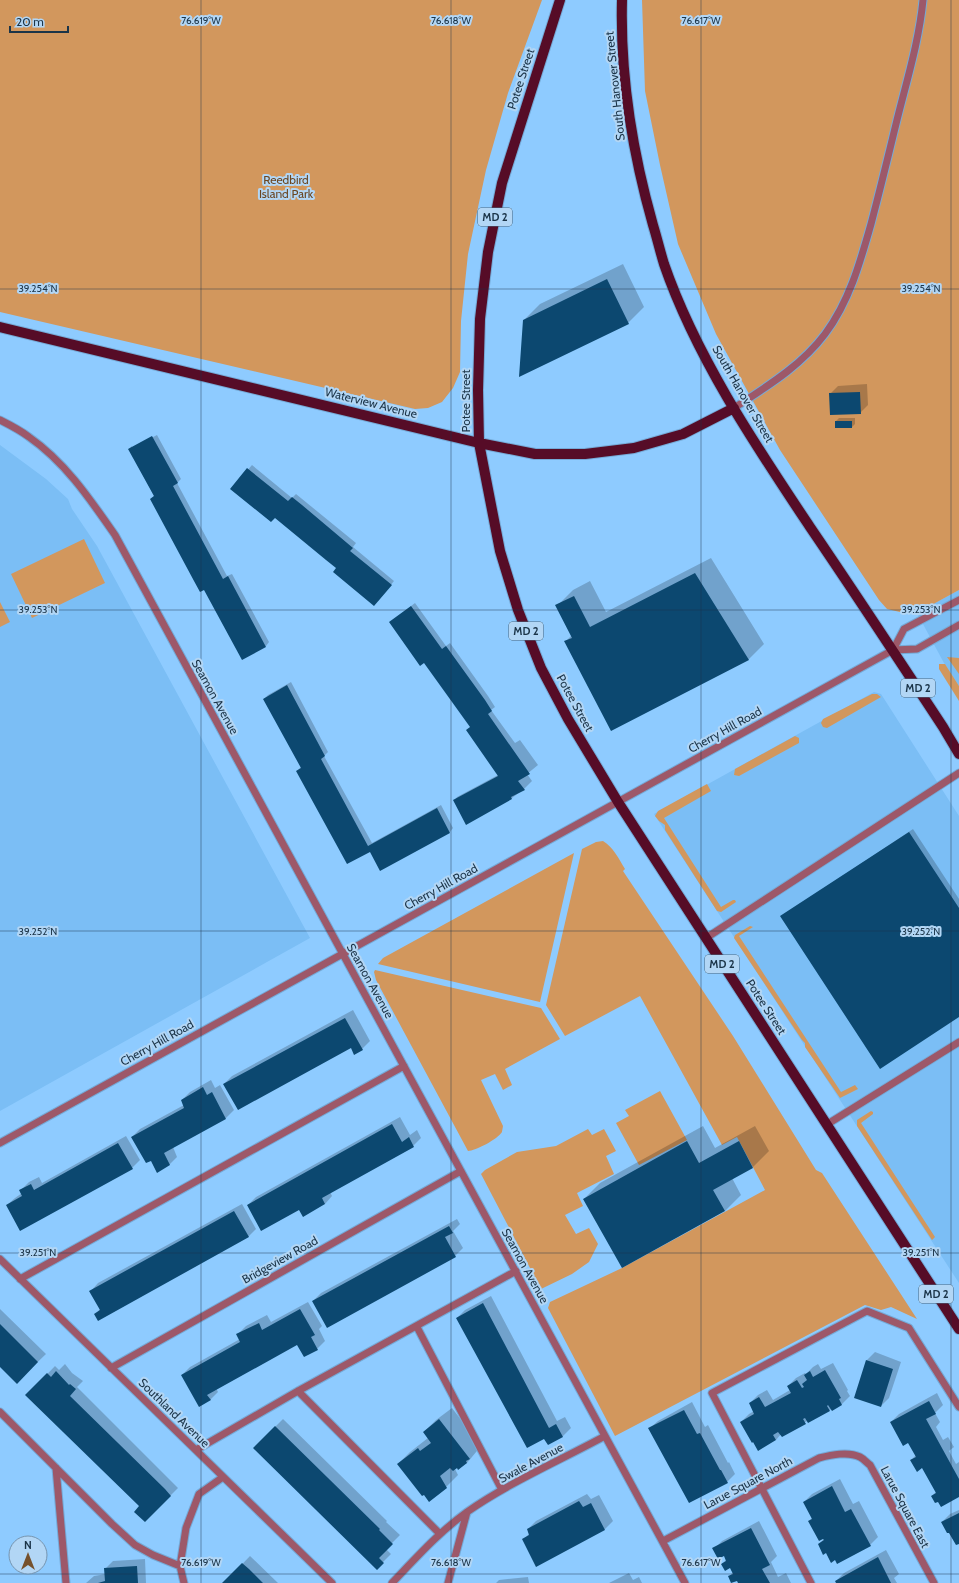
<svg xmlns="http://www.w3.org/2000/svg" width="959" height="1583" viewBox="0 0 959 1583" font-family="Cabin,sans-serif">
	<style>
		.built { fill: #7bbef5 }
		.green { fill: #d2975d }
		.shadow { fill: #0003 }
		.building { fill: #0c4870 }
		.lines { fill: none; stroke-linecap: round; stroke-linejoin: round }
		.minor-casing { stroke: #75aad7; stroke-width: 9 }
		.major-casing { stroke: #75aad7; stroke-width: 12 }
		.minor { stroke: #9d5869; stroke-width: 7 }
		.major { stroke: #560c27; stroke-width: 10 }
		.ticks { fill: none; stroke: #1b3448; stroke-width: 1; stroke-opacity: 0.45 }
		.labels { text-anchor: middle; stroke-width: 4; stroke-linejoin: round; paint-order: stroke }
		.shield { fill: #b2d6f5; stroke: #48657c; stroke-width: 1 }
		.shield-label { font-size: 11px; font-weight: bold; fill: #1b3448 }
		.street-label { font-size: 12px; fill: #1b3448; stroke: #b2d6f5 }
		.park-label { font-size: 12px; fill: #6a4622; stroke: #b2d6f5 }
		.ticks-label { font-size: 10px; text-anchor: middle; fill: #1b3448; stroke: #b2d6f5; stroke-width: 4; stroke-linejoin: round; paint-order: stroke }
	</style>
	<rect width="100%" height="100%" fill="#8ecbff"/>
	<path class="built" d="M0 445 46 479 68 499 72 509 97 546 310 938 0 1111Z
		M959 590V686L944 663 917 613Z
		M874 692 881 694 959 816V1283L654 814Z"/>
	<path class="green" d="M0 0H542L508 93 486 170 468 254 461 321 460 372 453 388 442 402 428 408 415 409 0 312Z
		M642 0H959V590L917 613 900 612 887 609 879 600 780 450 716 334 678 244 660 165 645 91Z
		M84 539 105 583 32 618 11 574Z
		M0 602 10 622 0 627Z
		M947 657 959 658V674Z
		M939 664H945L959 686V701L939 669Z
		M872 694H877L881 697 827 728 823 727 821 723 823 719Z
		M795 736 799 738V743L739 776 734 775 735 769Z
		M707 784 711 791 664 818 721 907 733 900H735L736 902 721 912 717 911 665 830V825L659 821 655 816 658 811Z
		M603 841C613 847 619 859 625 869L623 871 733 1036 816 1170 822 1173 917 1319 891 1307 881 1310 865 1305 615 1436 548 1308 550 1302 622 1268 765 1190 737 1137 722 1145 640 996 565 1036 546 1005 582 849 596 842Z
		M574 853 540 1002 378 964 383 958Z
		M750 926 753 927 739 936 841 1092 855 1085 858 1089 840 1098 805 1047V1043L802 1040 734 938 735 935Z
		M375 970 541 1008 560 1039 505 1069 512 1085 503 1090 495 1074 481 1080 503 1126C503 1126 502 1132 502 1132 498 1139 475 1151 468 1151L376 980 374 972Z
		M660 1091 687 1140 639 1165 616 1123 629 1116 625 1110Z
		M871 1111 873 1112V1114L861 1123 935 1237 932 1240 857 1126V1120Z
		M588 1129 592 1135 604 1129 616 1151 606 1156 614 1174 577 1193 583 1206 565 1215 576 1234 589 1228 598 1244 589 1262 572 1274 541 1289 481 1174 485 1170 517 1152 556 1146Z"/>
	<path class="shadow" d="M623 264 644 307 628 323 524 320 540 304Z
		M867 384 868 405 860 413 830 394 838 386Z
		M839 418H855V424L852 427 836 421Z
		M157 435 181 479 177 483 227 576 232 574 269 642 266 646 243 658 205 588 151 499 154 496 129 449 132 446V448Z
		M252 465 292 498 296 494 356 543 353 547 394 581 378 601 275 517 231 489Z
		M711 558 764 644 748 660 565 642 572 635 557 606 573 590 590 581 606 612Z
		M415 603 446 646 450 643 488 696 495 707 491 710 515 743 520 740 538 765 527 774 532 781 524 789 512 798 466 823 454 801 457 797 498 775 471 726 425 661 390 622Z
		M291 682 328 752 324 756 372 843 441 805 453 828 450 832 380 869 370 851 297 771 301 767 264 699 268 695Z
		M913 829 959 899V1016L781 917Z
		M353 1010 370 1041 362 1049 351 1046 224 1084 232 1076Z
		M211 1080 215 1088 220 1085 234 1110 226 1118 173 1147 177 1157 169 1165 151 1159 132 1137 140 1129 184 1105 182 1100 190 1092Z
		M400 1117 410 1135 417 1130 421 1138 413 1146 330 1192 332 1196 325 1204 299 1209 248 1205 256 1197Z
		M703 1126 715 1148 755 1126 769 1151 753 1167 732 1178 741 1195 725 1211 584 1199 600 1183Z
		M126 1136 140 1160 132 1168 7 1205 15 1198 22 1193 21 1190 29 1182 39 1177 42 1183Z
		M242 1204 256 1229 248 1237 96 1314 100 1309 91 1291 98 1283Z
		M457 1219 460 1224 453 1231 463 1248 455 1256 313 1301 321 1293Z
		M491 1296 557 1421 565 1417 571 1428 563 1436 548 1444 457 1318 465 1310Z
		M308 1302 322 1326 319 1329 325 1341 317 1349 298 1343 216 1388 218 1392 210 1400 182 1375 190 1367 240 1339 238 1334 246 1326 267 1315 271 1322Z
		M0 1309 46 1354 17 1382 0 1366Z
		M875 1352 901 1362 889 1398 881 1406 867 1360Z
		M833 1363 848 1390 847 1391 850 1396 842 1404 781 1434 776 1440 741 1422 749 1414 754 1411 750 1403 758 1395 767 1390 773 1400 790 1390 788 1386 796 1378 805 1373 806 1374 813 1367 818 1364 821 1369Z
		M65 1364 72 1373 83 1381 77 1387 178 1488 145 1521 141 1506 27 1395 55 1366 59 1370Z
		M937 1393 943 1405 935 1413 940 1422 936 1427 943 1440 948 1437 954 1447 949 1451 956 1464 959 1462V1496L938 1500 932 1496 936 1492 923 1467 911 1460 916 1455 910 1443 891 1422 899 1414Z
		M692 1402 705 1427 708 1425 728 1463 729 1462 735 1474 727 1482 650 1428 658 1421Z
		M452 1408 481 1446 467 1463 455 1469 458 1475 446 1487 398 1464 410 1452 428 1438 424 1432 436 1420Z
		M283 1419 387 1521 386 1522 400 1535 386 1549 391 1554 377 1568 254 1448Z
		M840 1479 853 1504 859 1501 878 1537 870 1545 838 1563 836 1559 819 1544 827 1536 809 1521 812 1518 804 1502 812 1494Z
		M587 1494 591 1499 599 1495 613 1521 605 1529 537 1565 523 1540 530 1533 528 1529 536 1521Z
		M959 1510V1542L942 1522 950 1514Z
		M759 1521 777 1556 771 1562 778 1577 786 1573 791 1583H739L737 1580 729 1577 733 1572 731 1567 722 1564 727 1559 724 1555 714 1549 722 1541Z
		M886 1550 899 1574 894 1578 897 1583H837L836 1581 844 1573Z
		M250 1556 278 1583H224Z
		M145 1559 146 1583H86L94 1576 106 1574 105 1569 113 1561Z
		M629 1573 633 1580 639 1577 642 1583H609Z
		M528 1577 529 1583H496L499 1580Z"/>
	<path class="building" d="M607 279 629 324 519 377 523 320Z
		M860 392 861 414 830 415 829 393Z
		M835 421H852V428H835Z
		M152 436 178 483 173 486 223 579 228 576 266 647 242 660 204 590 200 592 194 581 150 499 154 496 128 449Z
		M247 468 288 501 292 497 302 505 353 548 350 551 392 585 374 606 333 572 336 568 326 560 275 518 271 522 230 489Z
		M695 573 749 660 611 731 564 641 572 638 555 605 574 596 590 627Z
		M411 606 442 649 446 646 485 700 492 711 488 714 530 774 518 781 525 790 511 797 512 799 466 825 453 800 498 776 466 730 470 727 424 663 420 666 389 622Z
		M287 685 325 756 321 759 368 846 437 808 450 833 380 871 370 852 347 864 296 771 301 768 263 699Z
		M909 832 959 908V1017L880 1069 780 916Z
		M345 1018 363 1050 354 1055 351 1048 238 1110 223 1084Z
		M203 1087 207 1095 212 1092 226 1119 164 1153 170 1165 157 1173 151 1161 146 1163 131 1137 184 1108 181 1100Z
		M392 1124 402 1142 409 1137 414 1147 322 1198 325 1204 303 1217 299 1210 261 1231 247 1205Z
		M687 1141 699 1163 739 1141 753 1168 713 1190 725 1211 622 1268 583 1199Z
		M118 1143 133 1169 20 1231 6 1205 22 1196 19 1190 31 1184 34 1190Z
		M234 1211 249 1237 98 1321 94 1314 100 1310 89 1291Z
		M449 1226 453 1233 445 1237 456 1257 327 1328 312 1301Z
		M483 1303 549 1428 556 1424 563 1437 548 1445 544 1439 527 1448 456 1318Z
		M300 1309 315 1335 311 1337 318 1350 304 1357 297 1345 207 1395 211 1400 199 1407 181 1375 240 1342 236 1334 259 1323 262 1330Z
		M0 1324 38 1362 17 1384 0 1367Z
		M866 1360 893 1369 881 1407 854 1398Z
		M825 1370 841 1398 839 1399 842 1405 832 1411 828 1405 827 1406 830 1411 808 1423 805 1418 803 1419 806 1424 782 1437 778 1432 773 1435 776 1440 758 1451 753 1442 752 1443 740 1422 754 1414 749 1403 759 1397 765 1407 791 1393 787 1386 797 1380 802 1388 804 1387 802 1384 807 1380 804 1375 810 1371 813 1377Z
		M56 1371 69 1385 70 1384 76 1389 70 1396 165 1489 171 1496 145 1522 134 1512 139 1506 25 1395 47 1373 51 1377Z
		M929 1401 936 1414 926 1419 959 1479V1497L941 1507 938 1502 935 1503 931 1496 936 1493 922 1468 917 1472 910 1460 916 1457 908 1443 903 1446 890 1422Z
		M684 1410 697 1434 700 1433 720 1470H721L728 1483 689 1503 648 1428Z
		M439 1419 470 1459 466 1461 467 1463 458 1470 457 1468 453 1471 450 1468 440 1476 447 1488 429 1502 424 1495 422 1496 397 1464 418 1448 420 1451 431 1443 423 1432Z
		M275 1426 380 1529 379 1530 393 1544 379 1558 384 1563 377 1570 253 1448Z
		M832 1486 845 1512 851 1509 871 1546 837 1564 835 1560 831 1563 826 1553 823 1555 818 1544 824 1540 823 1539 819 1541 808 1521 812 1519 803 1502Z
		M579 1501 583 1507 591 1503 605 1530 536 1567 522 1539 529 1535 527 1529Z
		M959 1513V1544L956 1545 949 1533H947L941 1522Z
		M751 1528 770 1565 762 1569 770 1583H738L737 1581 731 1583 728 1576 733 1574 730 1568 725 1571 721 1564 726 1561 724 1556 718 1559 712 1548Z
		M878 1557 891 1583H836L835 1581Z
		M242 1563 249 1569 263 1583H222Z
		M137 1566 138 1583H98L105 1581 104 1568Z"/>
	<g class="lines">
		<g class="minor-casing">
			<path id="minor" d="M734 408C766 387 801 366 825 334 849 302 860 263 871 224 880 190 888 157 896 124 906 83 919 42 923 0
				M0 420C10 425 20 430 29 437 65 462 90 499 115 535L685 1583
				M893 650 904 629 959 600
				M706 938 959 773
				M826 1125 959 1042
				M0 1143 893 650 917 649 959 625
				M0 1259 332 1583
				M20 1279 404 1066
				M417 1327 502 1490
				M111 1368 461 1171
				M298 1391 440 1534
				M0 1412 112 1524 135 1545 153 1555 180 1566
				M196 1450 298 1391 516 1271
				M56 1468 66 1583
				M663 1541 819 1458C831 1455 848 1451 860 1457 864 1459 867 1463 870 1465L934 1583
				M184 1583 180 1566 186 1528 199 1494 223 1477
				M392 1583C416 1558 439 1532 467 1512 508 1483 561 1460 605 1436
				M448 1583 467 1512
				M811 1583 712 1393 867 1311 909 1328 959 1407"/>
		</g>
		<g class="major-casing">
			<path id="major" d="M560 0 502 183 488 252 480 319 478 390 479 443 500 551 518 610 541 668 568 719 618 802 959 1329
				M622 0C620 77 632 151 653 225 657 238 660 251 664 264 696 357 756 446 810 527 855 593 899 660 943 727L959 754
				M0 327 479 443 535 454H585L634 448 683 434 734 408"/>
		</g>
		<use href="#minor" class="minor"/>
		<use href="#major" class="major"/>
	</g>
	<path class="ticks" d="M201 0V1583M451 0V1583M701 0V1583M951 0V1583M0 289H959M0 610H959M0 931H959M0 1253H959M0 1574H959"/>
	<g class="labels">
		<g class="shield">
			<rect x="478" y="208" width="34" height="18" rx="3"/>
			<rect x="509" y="622" width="34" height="18" rx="3"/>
			<rect x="901" y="679" width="34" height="18" rx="3"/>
			<rect x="705" y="955" width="34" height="18" rx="3"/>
			<rect x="919" y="1285" width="34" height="18" rx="3"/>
		</g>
		<g class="shield-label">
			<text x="495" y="221">MD 2</text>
			<text x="526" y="635">MD 2</text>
			<text x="918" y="692">MD 2</text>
			<text x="722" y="968">MD 2</text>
			<text x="936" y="1298">MD 2</text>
		</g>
		<g class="street-label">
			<text transform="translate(521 79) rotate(-72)" y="4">Potee Street</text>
			<text transform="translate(615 86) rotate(-96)" y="4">South Hanover Street</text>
			<text transform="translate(743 394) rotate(60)" y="4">South Hanover Street</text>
			<text transform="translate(466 401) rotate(-90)" y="4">Potee Street</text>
			<text transform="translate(371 403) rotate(14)" y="4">Waterview Avenue</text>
			<text transform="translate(215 697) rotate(61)" y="4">Seamon Avenue</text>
			<text transform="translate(575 703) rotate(61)" y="4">Potee Street</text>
			<text transform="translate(725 730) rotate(-29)" y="4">Cherry Hill Road</text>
			<text transform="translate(441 887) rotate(-29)" y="4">Cherry Hill Road</text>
			<text transform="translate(370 981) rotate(61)" y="4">Seamon Avenue</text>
			<text transform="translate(766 1007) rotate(57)" y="4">Potee Street</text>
			<text transform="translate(157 1043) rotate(-29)" y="4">Cherry Hill Road</text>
			<text transform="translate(280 1260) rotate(-29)" y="4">Bridgeview Road</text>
			<text transform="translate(525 1266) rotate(61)" y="4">Seamon Avenue</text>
			<text transform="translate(174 1413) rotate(44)" y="4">Southland Avenue</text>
			<text transform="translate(531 1463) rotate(-28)" y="4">Swale Avenue</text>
			<text transform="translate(748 1483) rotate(-28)" y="4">Larue Square North</text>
			<text transform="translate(905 1507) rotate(62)" y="4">Larue Square East</text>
		</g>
		<g class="park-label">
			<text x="286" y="184">Reedbird<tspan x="286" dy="14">Island Park</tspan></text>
		</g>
	</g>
	<g class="ticks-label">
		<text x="201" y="24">76.619°W</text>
		<text x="451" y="24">76.618°W</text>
		<text x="701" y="24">76.617°W</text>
		<text x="38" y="292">39.254°N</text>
		<text x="921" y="292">39.254°N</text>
		<text x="38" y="613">39.253°N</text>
		<text x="921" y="613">39.253°N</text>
		<text x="38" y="935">39.252°N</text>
		<text x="921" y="935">39.252°N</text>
		<text x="38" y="1256">39.251°N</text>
		<text x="921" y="1256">39.251°N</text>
		<text x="201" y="1566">76.619°W</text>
		<text x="451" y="1566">76.618°W</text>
		<text x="701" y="1566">76.617°W</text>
	</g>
	<g transform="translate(28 1555)"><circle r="19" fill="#b2d6f5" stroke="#7695b0"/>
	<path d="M0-3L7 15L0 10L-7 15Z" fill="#76512c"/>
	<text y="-6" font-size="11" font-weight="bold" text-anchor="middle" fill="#1b3448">N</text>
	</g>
	<path d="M10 26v6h58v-6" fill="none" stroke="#1b3448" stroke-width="2"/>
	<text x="16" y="26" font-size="12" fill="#1b3448" stroke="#b2d6f5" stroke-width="3" paint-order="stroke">20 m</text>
</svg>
